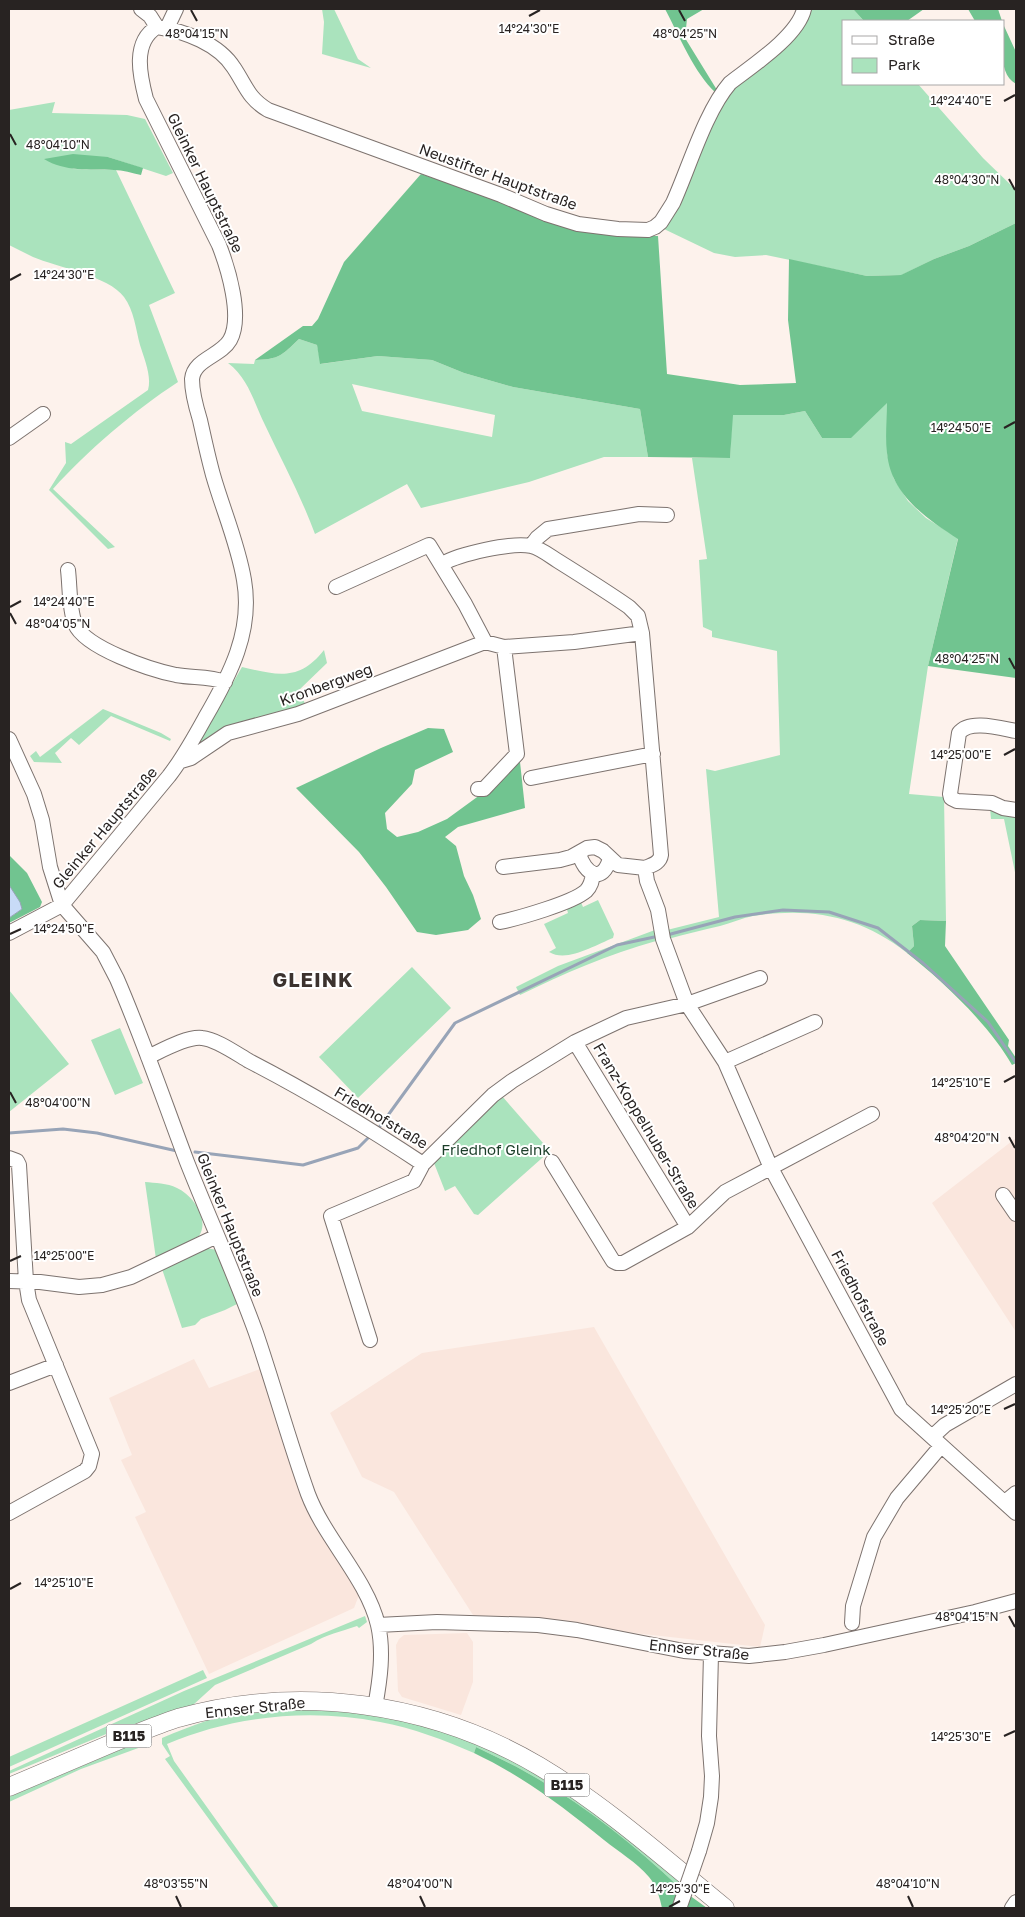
<svg xmlns="http://www.w3.org/2000/svg" width="1025" height="1917" viewBox="0 0 1025 1917" font-family="'Golos Text',sans-serif">
	<style>
		.built { fill: #fae6dd }
		.green { fill: #aae3bd; fill-rule: evenodd }
		.forest { fill: #71c490 }
		.water { fill: #c8dbf7; stroke: #98a4b7 }
		.lines { fill: none; stroke-linecap: round; stroke-linejoin: round }
		.stream { stroke: #98a4b7; stroke-width: 3 }
		.minor-casing { stroke: #7d736f; stroke-width: 16 }
		.major-casing { stroke: #7d736f; stroke-width: 19 }
		.minor { stroke: #fff; stroke-width: 14 }
		.major { stroke: #fff; stroke-width: 18 }
		.minor-bridge-casing { stroke: #7d736f; stroke-width: 16; stroke-linecap: butt }
		.minor-bridge { stroke: #fff; stroke-width: 14 }
		.ticks { fill: none; stroke: #282322; stroke-width: 2 }
		.labels { text-anchor: middle; stroke-width: 4; stroke-linejoin: round; paint-order: stroke }
		.shield { fill: #fff; stroke: #686564; stroke-width: 1 }
		.shield-label { font-size: 14px; font-weight: bold; fill: #282322 }
		.street-label { font-size: 15px; fill: #282322; stroke: #fff }
		.park-label { font-size: 15px; fill: #1b3e29; stroke: #fff }
		.district-label { font-size: 20px; font-weight: bold; letter-spacing: 1px; fill: #3c332f; stroke: #fff }
		.ticks-label { font-size: 12px; text-anchor: middle; fill: #282322; stroke: #fff; stroke-width: 4; stroke-linejoin: round; paint-order: stroke }
	</style>
	<rect width="100%" height="100%" fill="#fdf2ec"/>
	<path class="built" d="M1016 1138V1332L932 1203Z
		M594 1327 765 1625 760 1647 473 1615 394 1492 362 1477 330 1413 422 1353Z
		M194 1359 209 1388 260 1369 291 1463 319 1531 359 1595 354 1608 209 1674 135 1517 146 1512 121 1460 132 1455 109 1398Z
		M467 1633 473 1642V1682L461 1715 402 1697 398 1691 396 1645 399 1639 404 1635Z"/>
	<path class="green" d="M322 9H334L358 59 371 68 322 54 324 22Z
		M809 9H853L864 21H844V84H918L983 158 1016 190V223L969 246 934 259 902 275 867 276 766 255 735 257 714 253 664 229 722 98Z
		M55 102 52 113 127 115 145 119 173 173 166 176 108 157 72 169 116 170 175 293 149 305 178 382C135 410 87 451 53 489L115 547 108 549 49 490 66 463 65 442 71 444 148 390C152 376 144 358 140 345 136 330 134 310 124 297 109 276 56 267 33 257 25 253 17 249 9 245V110Z
		M299 339 317 345 321 364 378 356 432 360 464 373 513 387 640 409 648 457H604L529 482 421 508 407 484 315 534C301 496 282 461 265 425 254 403 249 379 228 363L254 364 255 360C280 359 281 356 299 339ZM352 384 495 415 492 437 362 411Z
		M888 402 887 454 894 479 908 501 926 518 958 538 928 666 909 794 944 797 946 921 920 920 912 926 914 946 907 953C860 916 811 907 753 916 742 918 731 923 720 926 703 930 685 934 668 939L667 930 719 917 706 769 715 771 780 755 777 651 712 637V631L703 627 699 560 707 559 692 458H730L732 415H784L805 411 822 438Z
		M324 650 327 663 299 690 306 706 192 753 242 667C277 675 299 682 324 650Z
		M103 709 161 733 171 739 170 741 111 716 79 745 71 738 55 753 62 763 34 762 30 756 36 751 40 757Z
		M990 808 1016 814V877L1004 819H991Z
		M580 900 583 907 598 900 614 934 613 938C595 945 567 963 549 952L556 948 544 924 568 913 566 906Z
		M655 930 656 941C609 954 563 974 520 995L516 987 558 966Z
		M412 967 451 1008 358 1098 319 1057Z
		M9 990 69 1064 9 1112Z
		M120 1028 143 1083 115 1095 91 1040Z
		M502 1096 550 1151 478 1215 474 1214 455 1186 445 1191 434 1163 466 1127Z
		M145 1182C155 1183 167 1183 177 1188 193 1195 210 1220 199 1236L156 1259Z
		M206 1248 217 1250 237 1304 225 1310 201 1319 195 1325 182 1328 162 1269Z
		M365 1616 367 1622 359 1628 357 1626C340 1632 327 1634 311 1644L215 1685 193 1705 116 1730 9 1774V1771L184 1691Z
		M203 1670 207 1678 9 1767V1757Z
		M315 1710 361 1713 425 1725 451 1733 515 1760 600 1815 681 1880 679 1887C632 1843 581 1802 524 1771 508 1762 492 1755 476 1747L474 1753C444 1740 413 1728 380 1722 310 1708 232 1716 167 1744L174 1761 279 1908H274L165 1759 170 1756 162 1744V1738C176 1732 191 1726 206 1721 235 1711 283 1710 315 1710Z
		M148 1738 152 1743 81 1769 9 1802V1797Z"/>
	<path class="forest" d="M665 9H704L687 19 685 38 717 90 716 93C694 73 679 35 665 9Z
		M853 9H924L907 21H864Z
		M968 9H998L1002 21H975Z
		M1004 26 1016 52V84C997 73 1004 45 1004 26Z
		M73 154 108 157 143 168 141 175C132 173 123 170 114 170 89 169 65 172 44 159Z
		M421 174 507 203 635 236H658L667 374 740 385 796 383 788 320 789 259 867 276 901 275 934 259 969 246 1016 223V678L928 666 958 539C926 518 891 495 887 453 885 437 887 419 887 403L851 438H822L805 411 784 415H733L730 458 648 457 640 409 513 387 464 373 432 360 378 356 320 364 317 345 299 339C281 356 280 359 255 360L303 326H312L318 319 344 262Z
		M428 728 444 729 453 752 415 770 412 784 385 813 387 829 397 837 418 832 447 819 495 784 520 762 525 808 458 827 445 837 456 846 464 876 473 895 481 919 468 930 436 935 417 932 386 887 359 852 296 788 381 748Z
		M9 855 27 873 42 902 40 907 9 923V918L22 909 9 885Z
		M920 920 946 921 945 946 1009 1040 1008 1046 1016 1058V1063L1012 1065C990 1026 943 981 907 953L914 946 912 926Z
		M476 1747C492 1755 508 1762 524 1771 581 1802 632 1843 679 1887L674 1908H662C660 1898 656 1885 649 1877 636 1862 619 1852 604 1840 562 1806 524 1777 474 1753Z
		M689 1895 707 1908H685Z"/>
	<path class="water" d="M9 885 20 902 22 909 9 918Z"/>
	<g class="lines">
		<path class="stream" d="M667 935 735 917 783 910 829 912 878 928 923 963 988 1022 1016 1063
			M378 1129 455 1023 617 945 659 936
			M9 1133 63 1129 97 1133 177 1151
			M195 1152 303 1165 358 1148 371 1135"/>
		<g class="minor-casing">
			<path id="minor" d="M141 9 150 16 157 27C185 31 219 44 234 68 246 86 248 98 268 110L501 195 546 214 578 224 618 229 648 230 655 227 661 222 673 203C689 168 705 112 730 83 752 66 798 36 804 9
				M167 28 176 9
				M9 438 43 414
				M531 546 537 538 548 529 639 514 667 515
				M442 564C459 554 511 542 531 546 540 548 550 556 558 561 582 576 606 591 629 607L638 616 642 633
				M68 570C70 587 69 608 75 624 85 648 151 670 176 675 193 678 209 676 225 682
				M336 587 429 545 465 604 485 642
				M1016 731C1000 728 969 719 959 733L950 794 951 798 957 801 992 803 1003 808 1016 810
				M9 739 34 794 42 820 50 867 62 905 103 952 117 979C143 1039 164 1101 187 1162 210 1220 235 1275 256 1333 274 1386 289 1441 308 1494 325 1539 367 1579 378 1625 384 1651 380 1680 375 1707
				M181 761 191 758 228 733 298 714 485 642 504 647 574 642 642 633 661 855C660 863 652 865 645 868L647 881 658 910 663 939 687 1004 725 1062 771 1168 901 1409 1016 1513
				M531 778 653 754
				M478 789H484L517 754 504 647
				M579 853C584 874 603 885 610 858
				M503 867 560 860 571 857 587 848 595 847 603 851 618 865 645 868
				M500 922C519 918 572 903 586 891 591 886 592 881 593 874
				M9 933 62 905 169 776C183 758 194 738 205 718 230 675 253 631 244 580 238 544 223 510 213 475 208 457 204 438 200 420 196 407 192 393 192 379 194 359 221 356 230 340 243 317 228 268 219 245L146 99C140 76 132 42 157 27
				M575 1042 688 1227
				M148 1057C161 1051 187 1036 202 1038 216 1039 237 1054 249 1061 309 1092 367 1127 423 1164L493 1095 512 1081 575 1042 626 1018 687 1004 760 978
				M725 1062 815 1022
				M9 1158 17 1161 19 1165 26 1281 29 1300 92 1454 89 1466 85 1471 9 1513
				M552 1162 613 1261 617 1263H623L688 1227 725 1192 872 1114
				M1003 1195 1016 1214
				M9 1281 40 1282 79 1287 102 1285 131 1277 217 1236
				M370 1340 331 1216 414 1181 423 1164
				M9 1383 56 1365
				M932 1437 945 1425 1016 1384
				M1005 1502 1016 1493
				M852 1623 853 1606 874 1537 897 1498 941 1446
				M378 1625 437 1622 538 1625 577 1630 684 1651 749 1656 785 1652 824 1645 975 1612 1016 1601
				M699 1851 707 1823 711 1797 712 1776 709 1736 711 1654
				M1012 1908 1016 1902"/>
		</g>
		<g class="major-casing">
			<path id="major" d="M9 1787C44 1772 79 1757 115 1742 136 1734 156 1725 178 1718 299 1684 431 1702 539 1766 606 1806 665 1859 725 1908"/>
		</g>
		<use href="#minor" class="minor"/>
		<use href="#major" class="major"/>
		<g class="minor-bridge-casing">
			<path id="minor-bridge" d="M680 1906 699 1851"/>
		</g>
		<use href="#minor-bridge" class="minor-bridge"/>
	</g>
	<path class="ticks" d="M191 10 197 21M679 10 685 21M529 16 540 10M1004 101 1015 95M10 134 16 145M1009 179 1015 190M10 280 21 274M1004 428 1015 422M10 607 21 601M10 613 16 624M1009 658 1015 669M1004 755 1015 749M10 934 21 929M1004 1082 1015 1076M10 1092 16 1103M1009 1137 1015 1148M10 1261 21 1256M1004 1409 1015 1404M10 1589 21 1583M1009 1616 1015 1627M1004 1736 1015 1731M176 1896 181 1907M420 1896 425 1907M908 1896 913 1907M669 1907 680 1901"/>
	<g class="labels">
		<g class="shield">
			<rect x="106.5" y="1724.5" width="45" height="23" rx="4"/>
			<rect x="544.5" y="1773.5" width="45" height="23" rx="4"/>
		</g>
		<g class="shield-label">
			<text x="129" y="1741">B115</text>
			<text x="567" y="1790">B115</text>
		</g>
		<g class="street-label">
			<text transform="translate(498 177) rotate(20)" y="5">Neustifter Hauptstraße</text>
			<text transform="translate(205 183) rotate(64)" y="5">Gleinker Hauptstraße</text>
			<text transform="translate(326 685) rotate(-20)" y="5">Kronbergweg</text>
			<text transform="translate(105 828) rotate(-50)" y="5">Gleinker Hauptstraße</text>
			<text transform="translate(381 1118) rotate(31)" y="5">Friedhofstraße</text>
			<text transform="translate(646 1126) rotate(59)" y="5">Franz-Koppelhuber-Straße</text>
			<text transform="translate(230 1225) rotate(68)" y="5">Gleinker Hauptstraße</text>
			<text transform="translate(860 1298) rotate(62)" y="5">Friedhofstraße</text>
			<text transform="translate(699 1650) rotate(6)" y="5">Ennser Straße</text>
			<text transform="translate(255 1708) rotate(-6)" y="5">Ennser Straße</text>
		</g>
		<g class="park-label">
			<text x="496" y="1155">Friedhof Gleink</text>
		</g>
		<g class="district-label">
			<text x="313" y="987">GLEINK</text>
		</g>
	</g>
	<g class="ticks-label">
		<text x="529" y="33">14°24'30"E</text>
		<text x="197" y="38">48°04'15"N</text>
		<text x="685" y="38">48°04'25"N</text>
		<text x="961" y="105">14°24'40"E</text>
		<text x="58" y="149">48°04'10"N</text>
		<text x="967" y="184">48°04'30"N</text>
		<text x="64" y="279">14°24'30"E</text>
		<text x="961" y="432">14°24'50"E</text>
		<text x="64" y="606">14°24'40"E</text>
		<text x="58" y="628">48°04'05"N</text>
		<text x="967" y="663">48°04'25"N</text>
		<text x="961" y="759">14°25'00"E</text>
		<text x="64" y="933">14°24'50"E</text>
		<text x="961" y="1087">14°25'10"E</text>
		<text x="58" y="1107">48°04'00"N</text>
		<text x="967" y="1142">48°04'20"N</text>
		<text x="64" y="1260">14°25'00"E</text>
		<text x="961" y="1414">14°25'20"E</text>
		<text x="64" y="1587">14°25'10"E</text>
		<text x="967" y="1621">48°04'15"N</text>
		<text x="961" y="1741">14°25'30"E</text>
		<text x="176" y="1888">48°03'55"N</text>
		<text x="420" y="1888">48°04'00"N</text>
		<text x="908" y="1888">48°04'10"N</text>
		<text x="680" y="1893">14°25'30"E</text>
	</g>
	<rect width="1025" height="1917" fill="none" stroke="#282322" stroke-width="20"/>
	<rect x="842" y="20" width="162" height="65" fill="#ffffff" stroke="#a9a7a7"/>
	<rect x="852" y="36" width="25" height="8" fill="#ffffff" stroke="#a9a7a7"/>
	<text x="888" y="45" font-size="15" fill="#282322">Straße</text>
	<rect x="852" y="58" width="25" height="15" fill="#aae3bd" stroke="#a9a7a7"/>
	<text x="888" y="70" font-size="15" fill="#282322">Park</text>
</svg>
